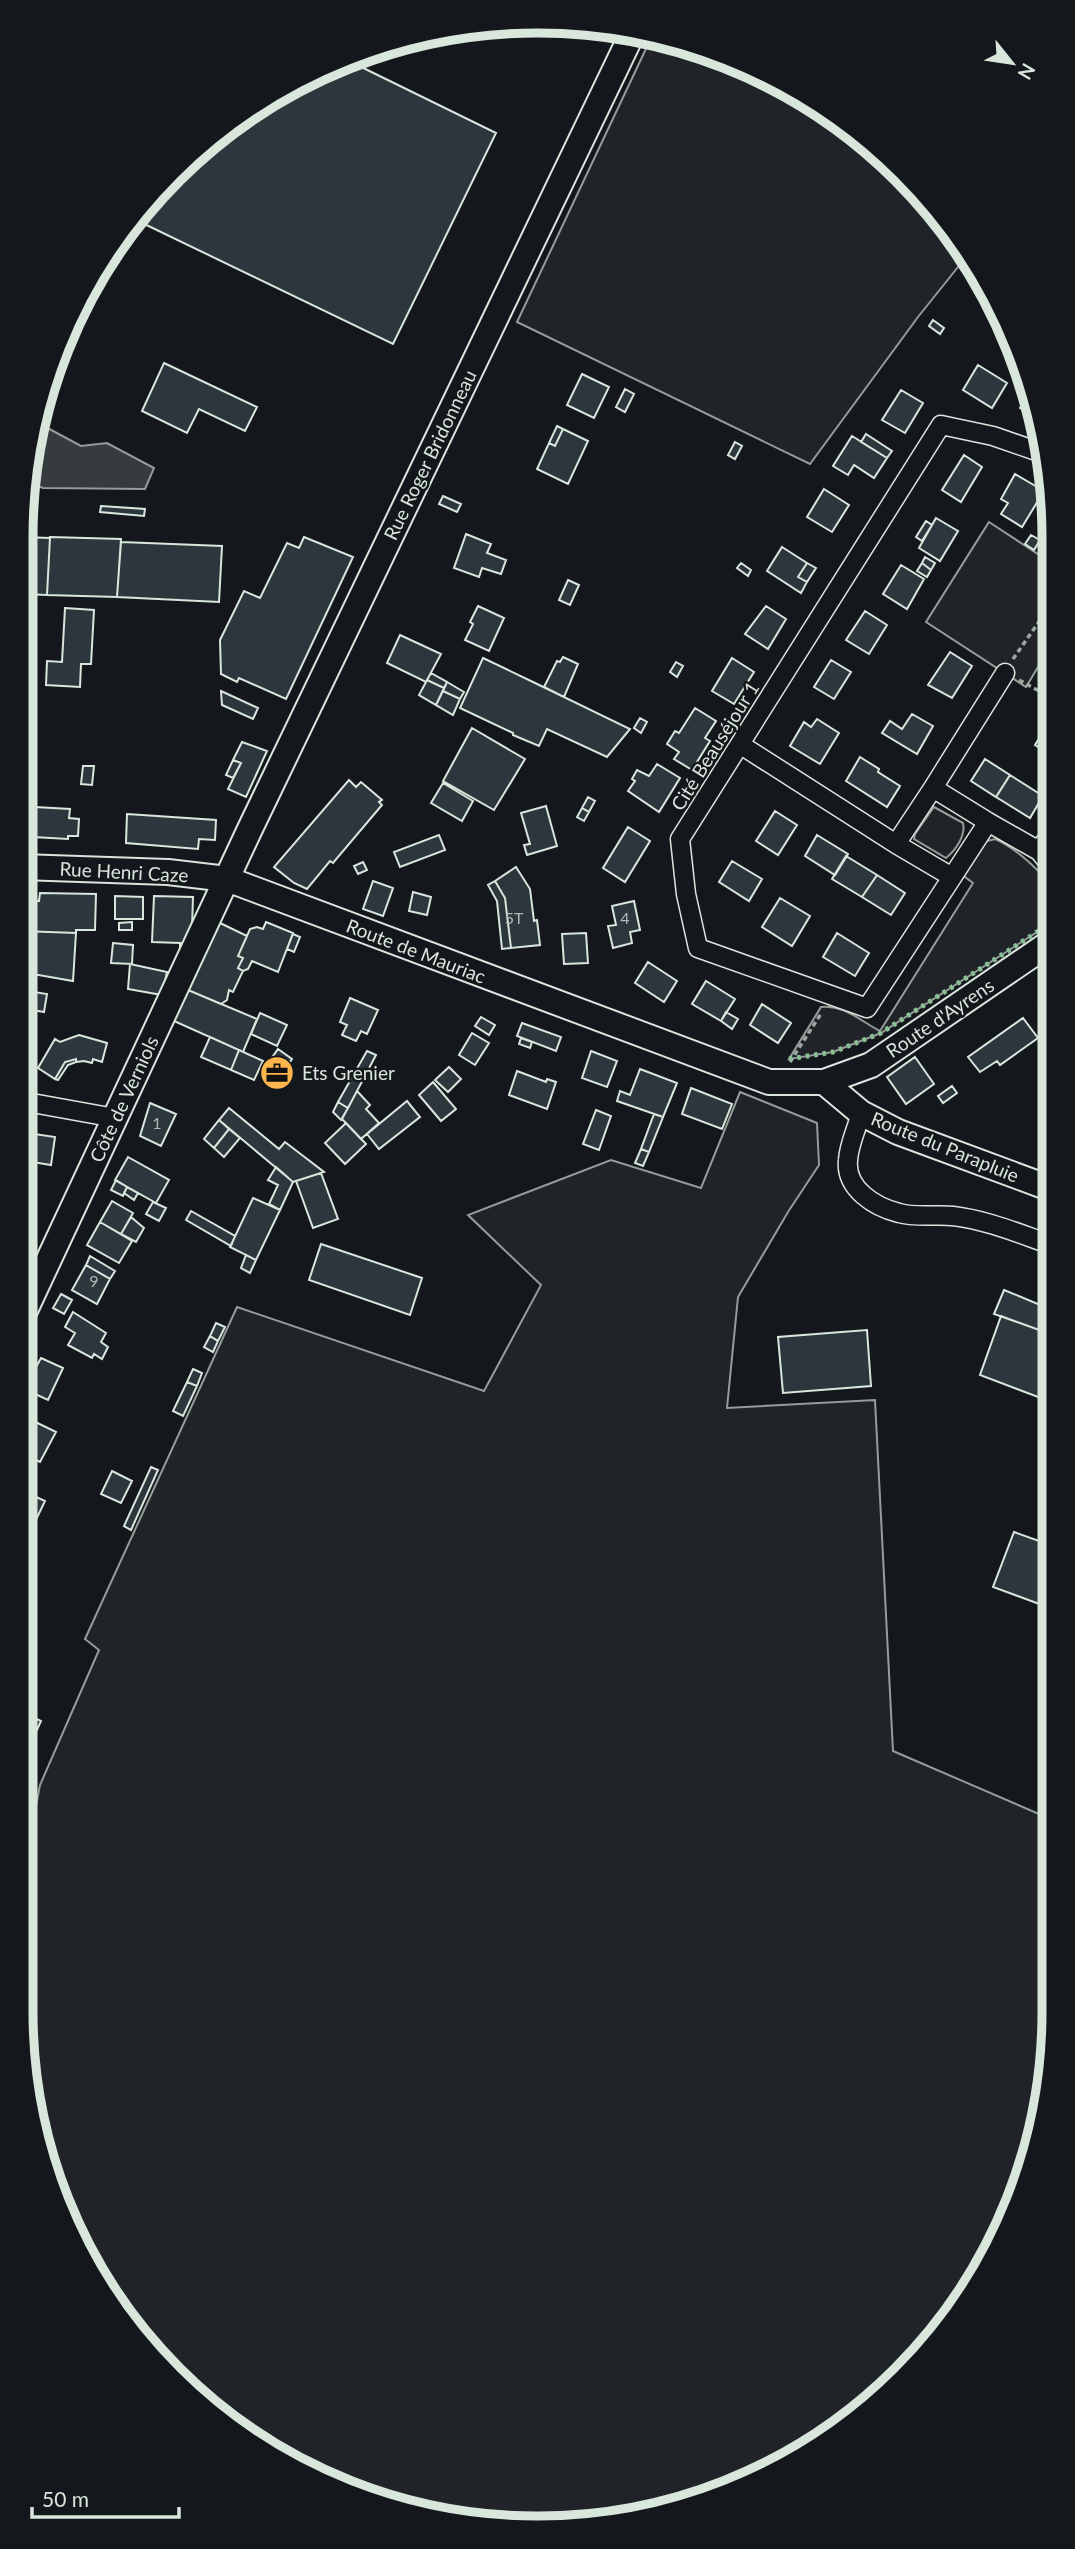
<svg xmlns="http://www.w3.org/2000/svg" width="1075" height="2549" viewBox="0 0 1075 2549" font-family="Lato,sans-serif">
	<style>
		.green { fill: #202428; stroke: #939e99; stroke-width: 2 }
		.water { fill: #363b3e; stroke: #939e99; stroke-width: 2 }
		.building { fill: #2c363c; stroke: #d8e6dc; stroke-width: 2 }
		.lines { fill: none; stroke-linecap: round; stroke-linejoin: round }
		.street-casing { stroke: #d8e6dc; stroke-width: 21 }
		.secondary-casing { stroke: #d8e6dc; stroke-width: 28 }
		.path { stroke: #9da8a2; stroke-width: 3.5; stroke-dasharray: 5 3.5; stroke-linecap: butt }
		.street { stroke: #14181c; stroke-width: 18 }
		.secondary { stroke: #14181c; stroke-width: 24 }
		.hedge { stroke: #8ac095; stroke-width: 5; stroke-dasharray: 3.5 5; stroke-linecap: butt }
		.labels { text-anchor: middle; stroke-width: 5; stroke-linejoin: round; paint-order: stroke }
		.number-label { font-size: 16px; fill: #adbab4 }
		.street-label { font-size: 19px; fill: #d8e6dc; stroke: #14181c }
		.poi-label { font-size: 19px; fill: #d8e6dc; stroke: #14181c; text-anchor: start }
		.rim { fill: none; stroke: #d8e6dc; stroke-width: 9 }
	</style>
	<rect width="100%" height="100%" fill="#14181c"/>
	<path class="green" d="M652 36 704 49 825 108 926 197 966 257 918 317 810 464 517 322Z
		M989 522 1050 562V647L1026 687 926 622Z
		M934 807 963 823C966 835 956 850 946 858L914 839 915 834Z
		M995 839C1016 848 1035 867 1051 884V923L881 1033 833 1052 789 1059 821 1007C844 1004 860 1021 880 1031L973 883 961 874 983 842Z
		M740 1092 817 1123 819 1165 788 1212 738 1297 727 1408 875 1400 893 1751 1053 1820 1054 2011 1026 2178 985 2269 926 2352 795 2459 638 2518 537 2528 437 2518 280 2459 149 2352 90 2269 49 2178 21 2011V1885L40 1785 99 1650 85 1639 237 1307 484 1391 541 1285 468 1215 611 1160 701 1188Z"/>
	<path class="water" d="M40 424 81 446 107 443 154 468 145 489 43 488 30 483Z"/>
	<path class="building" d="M347 60 496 133 393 344 134 219 149 197 223 127 309 74Z
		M933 320 944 328 940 334 929 326Z
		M164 363 257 407 245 431 199 409 187 433 142 411Z
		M978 365 1007 383 992 408 963 390Z
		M582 374 609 387 594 418 567 405Z
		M625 389 634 394 625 412 616 407Z
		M901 390 923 403 905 433 882 420Z
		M1027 397 1033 416 1020 408Z
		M557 426 563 429 555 446 549 443Z
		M563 429 588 441 568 484 537 469 549 443 555 446Z
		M866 434 892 451 887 458 861 442Z
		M852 436 887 458 874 478 854 465 848 475 833 466Z
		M735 442 742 446 735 459 728 455Z
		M964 455 982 467 961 502 942 490Z
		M1015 474 1044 491 1022 527 1001 514 1008 503 1001 499Z
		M824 489 849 505 832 532 807 517Z
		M443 496 461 504 457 512 439 504Z
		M101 506 145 509 144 516 100 512Z
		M936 518 958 531 940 561 919 548Z
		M926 521 932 525 922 541 916 537Z
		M466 534 491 544 487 553 506 560 501 574 482 568 479 577 454 568Z
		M1031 535 1040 540 1034 550 1025 544Z
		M21 537 50 538 47 595 21 594Z
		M50 537 121 539 117 597 47 595Z
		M304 537 353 557 286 699 239 678 237 682 221 674 220 640 244 591 260 598 287 543 299 548Z
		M121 542 222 546 219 602 117 597Z
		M782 547 807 563 798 577 807 582 801 593 767 571Z
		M925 557 935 563 931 570 922 563Z
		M741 563 751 570 748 576 737 568Z
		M807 563 816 568 807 582 798 577Z
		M922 563 931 570 927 577 917 571Z
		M901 565 924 579 907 609 883 594Z
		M568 580 579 585 570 605 559 600Z
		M478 606 504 618 489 651 465 640 473 624 470 622Z
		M766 606 786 619 768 649 745 634Z
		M65 608 94 610 91 664H81L80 687 46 685 47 661 62 662Z
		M865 611 887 625 869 654 846 640Z
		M400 635 441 654 426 682 387 663Z
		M950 652 972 666 952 698 928 685Z
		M563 657 578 664 564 697 544 687 557 661 560 662Z
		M483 658 533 682 630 729 607 757 547 729 539 746 513 735V733L460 708Z
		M732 658 754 672 734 704 712 691Z
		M831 660 851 672 834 699 814 687Z
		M676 662 683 666 677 677 670 672Z
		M431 673 447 682 444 688 427 680Z
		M427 680 444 688 436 705 419 695Z
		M447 682 464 692 460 699 443 691Z
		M221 691 258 708 253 719 222 705Z
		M443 691 460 699 453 715 436 705Z
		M695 708 716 721 705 738 710 741 692 770 674 759 679 752 667 744 675 731 679 733Z
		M912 714 933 726 917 754 882 733 890 721 902 729Z
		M640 718 647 722 641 733 634 728Z
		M817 719 839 733 820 764 790 746 804 722 811 727Z
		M1050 721V755L1035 745Z
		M472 728 525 759 494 810 443 781Z
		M242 742 267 751 246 797 228 789 241 763 233 760Z
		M860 757 879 769 878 772 900 786 887 807 846 781Z
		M985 759 1010 775 996 797 971 781Z
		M233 760 241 763 233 778 226 775Z
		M657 764 680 778 659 812 628 791 635 781 632 779 637 770 649 776Z
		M83 766H94L92 785 81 784Z
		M1010 775 1043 796 1030 818 996 797Z
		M349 780 356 787 361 782 382 800 379 802 382 805 333 863 330 861 307 889 294 883 274 867Z
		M443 783 473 801 462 821 431 803Z
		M588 797 595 801 589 812 582 808Z
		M546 806 557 846 527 855 524 845 530 844 521 813Z
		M35 807 70 809 69 818 79 819 78 836H68V839L33 837Z
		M582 808 589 812 584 821 577 817Z
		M775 811 797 825 778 855 756 841Z
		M127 814 216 820 215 840 199 839 198 849 126 843Z
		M628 827 650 841 625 882 603 868Z
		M439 835 445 850 400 867 394 852Z
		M817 835 848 854 835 875 805 856Z
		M846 856 877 875 862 897 832 879Z
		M732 861 762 879 749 901 719 882Z
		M363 862 367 870 358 874 354 866Z
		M516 867 530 889 534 921 537 920 540 945 511 948 505 898 495 881Z
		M877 875 905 893 891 915 862 897Z
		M373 881 393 888 383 916 363 909Z
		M495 881 505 898 511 948 502 949 497 901 488 885Z
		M413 892 431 897 427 915 409 911Z
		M40 893 96 894 95 930H76V933L21 931V902L39 901Z
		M115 896 143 897V919H115Z
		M154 896 193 897 192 928 185 943H182V947H180V943L152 942Z
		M780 898 810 916 792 946 762 927Z
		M634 901 640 930 630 932 632 943 613 948 608 926 616 925 612 906Z
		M132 922V930H119V923Z
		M218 922 247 936 238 956 243 958 238 968 243 971 233 992 229 990 227 1000 221 1004 188 990Z
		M266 922 293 933 278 972 252 961 248 969 243 971 238 968 243 958 238 956 250 929 257 927 263 929Z
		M21 931 76 933 73 981 21 972Z
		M586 933 588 963 564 964 562 934Z
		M837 933 869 953 855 976 823 957Z
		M293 934 300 937 294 952 287 949Z
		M113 943 133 945 132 964 111 963Z
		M648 962 677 981 664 1002 635 983Z
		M130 964 167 972 162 995 128 989Z
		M706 981 735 999 721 1021 692 1004Z
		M21 990 47 994 44 1012 21 1008Z
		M188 990 257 1019 243 1052 174 1021Z
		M1051 994V1019L1039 1002Z
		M350 998 378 1010 367 1034 361 1031 356 1041 342 1035 347 1025 340 1022Z
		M762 1004 791 1023 778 1043 750 1025Z
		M726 1012 738 1019 732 1029 721 1021Z
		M260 1013 287 1025 277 1046 251 1034Z
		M481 1017 495 1025 489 1035 475 1026Z
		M1023 1018 1038 1038 1000 1065 997 1061 980 1072 968 1057Z
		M522 1023 561 1037 556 1051 517 1036Z
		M472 1033 489 1043 475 1065 459 1055Z
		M79 1035 107 1043 102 1062 93 1059 92 1063 84 1061 76 1062V1059L65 1062 55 1079 38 1068 55 1039 60 1042Z
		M210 1037 239 1050 231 1070 201 1057Z
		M521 1038 532 1042 530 1048 519 1044Z
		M278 1049 292 1059 278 1079 264 1069Z
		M239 1050 263 1061 254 1080 231 1070Z
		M367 1051 376 1055 348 1108 338 1102Z
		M591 1051 617 1061 607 1087 582 1078Z
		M915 1057 934 1084 906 1104 887 1077Z
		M76 1059V1062L68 1065 58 1080 55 1079 65 1062Z
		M449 1067 461 1079 448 1092 435 1080Z
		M640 1069 677 1083 663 1117 617 1101 620 1091 630 1095Z
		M517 1071 546 1082 547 1079 556 1082 547 1109 509 1095Z
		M433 1082 456 1109 441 1121 419 1095Z
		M952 1086 957 1093 943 1103 938 1096Z
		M691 1088 732 1104 722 1129 682 1114Z
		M1051 1090V1112L1044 1110Z
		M357 1091 370 1105 366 1109 379 1123 361 1139 342 1119Z
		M407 1101 420 1117 379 1149 367 1134Z
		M338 1102 348 1108 341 1120 333 1112Z
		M150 1103 176 1114 161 1146 140 1136Z
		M229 1108 279 1149 285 1142 324 1172 293 1182 219 1120Z
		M596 1110 611 1116 599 1150 583 1144Z
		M654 1114 663 1117 649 1152 641 1149Z
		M219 1120 229 1129 214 1148 204 1139Z
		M346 1123 366 1144 345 1164 325 1143Z
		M229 1129 240 1138 224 1157 214 1148Z
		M21 1132 55 1137 51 1165 32 1162 34 1153 21 1151Z
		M641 1149 649 1152 643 1166 635 1163Z
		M128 1157 169 1180 156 1203 115 1180Z
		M276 1167 293 1182 280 1210 269 1204 278 1185 268 1180Z
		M321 1173 338 1219 313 1228 296 1181Z
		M116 1180 127 1187 123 1196 111 1190Z
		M127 1187 138 1193 134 1200 124 1193Z
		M253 1198 280 1210 256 1260 230 1247Z
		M112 1201 133 1213 121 1234 100 1222Z
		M153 1202 166 1208 159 1221 146 1214Z
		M191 1211 235 1236 231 1246 186 1220Z
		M131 1217 144 1228 136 1242 121 1234Z
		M100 1222 132 1241 119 1263 87 1245Z
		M321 1244 422 1278 410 1315 309 1280Z
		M246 1255 256 1260 250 1273 241 1268Z
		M90 1256 115 1271 110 1279 86 1265Z
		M86 1265 110 1279 97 1304 72 1290Z
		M1004 1290 1050 1309 1042 1331 994 1314Z
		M61 1294 72 1300 64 1314 53 1308Z
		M73 1312 106 1333 101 1342 108 1347 102 1359 94 1354 92 1358 68 1345 75 1333 65 1327Z
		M1048 1312 1052 1314V1385L1046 1400 980 1375 1001 1316 1042 1331Z
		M216 1323 225 1327 218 1341 210 1336Z
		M867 1330 871 1386 783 1393 778 1337Z
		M210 1336 218 1341 213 1352 204 1347Z
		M41 1358 63 1368 48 1400 22 1388 33 1365 36 1367Z
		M193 1369 202 1373 197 1386 187 1382Z
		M187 1382 197 1386 183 1416 173 1411Z
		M21 1415 56 1432 40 1462 21 1453Z
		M151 1467 158 1470 131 1530 124 1526Z
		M112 1471 132 1481 121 1503 101 1494Z
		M21 1490 45 1501 32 1528 21 1523Z
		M1014 1532 1053 1546V1609L993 1587Z
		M22 1712 41 1721 26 1754 21 1752Z"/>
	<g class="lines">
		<g class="street-casing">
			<path id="street" d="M741 745 896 844 933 788 988 822
				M933 788 1005 673
				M1051 833 1039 851 1051 866
				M896 844 952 877
				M1039 851 988 822 867 1008 698 948 686 894 680 839 941 425 993 436 1045 454
				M21 1101 115 1118
				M861 1113C857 1128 849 1144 848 1160 845 1189 875 1207 899 1213 917 1218 936 1214 953 1216 987 1220 1020 1234 1052 1245"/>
		</g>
		<g class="secondary-casing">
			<path id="secondary" d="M21 867 168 872 227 879 769 1082H824L861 1113 898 1132 1052 1189
				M824 1082 871 1065 1051 942
				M21 1319 249 831 633 32"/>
		</g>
		<path class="path" d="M1013 659 1050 606
			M1019 680 1050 697
			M790 1062 822 1012"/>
		<use href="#street" class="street"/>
		<use href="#secondary" class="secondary"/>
		<path class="hedge" d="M789 1059 833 1052 881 1033 1051 923"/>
	</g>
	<defs>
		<g id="office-disc" transform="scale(1.75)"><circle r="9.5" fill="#ffb74d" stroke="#14181c"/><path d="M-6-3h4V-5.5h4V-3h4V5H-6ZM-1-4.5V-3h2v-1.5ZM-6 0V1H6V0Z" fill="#111"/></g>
	</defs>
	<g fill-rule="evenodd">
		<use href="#office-disc" x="277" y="1073"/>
	</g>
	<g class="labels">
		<g class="number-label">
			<text x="514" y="924">5T</text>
			<text x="625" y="924">4</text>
			<text x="157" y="1129">1</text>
			<text x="94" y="1287">9</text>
		</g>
		<g class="street-label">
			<text transform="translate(430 455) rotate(-64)" y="7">Rue Roger Bridonneau</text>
			<text transform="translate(715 746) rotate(-58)" y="7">Cité Beauséjour 1</text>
			<text transform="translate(124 872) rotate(3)" y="7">Rue Henri Caze</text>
			<text transform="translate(416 951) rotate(21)" y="7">Route de Mauriac</text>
			<text transform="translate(940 1018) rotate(-34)" y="7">Route d'Ayrens</text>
			<text transform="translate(124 1099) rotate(-65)" y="7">Côte de Verniols</text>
			<text transform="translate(945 1147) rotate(22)" y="7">Route du Parapluie</text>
		</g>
		<g class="poi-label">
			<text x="302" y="1080">Ets Grenier</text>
		</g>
	</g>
	<path d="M0 0H1075V2549H0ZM537 33H538A504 504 0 0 1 1042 537V2012A504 504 0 0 1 538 2516H537A504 504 0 0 1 33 2012V537A504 504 0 0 1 537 33Z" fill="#14181c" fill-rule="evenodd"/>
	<path class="rim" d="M537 33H538A504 504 0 0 1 1042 537V2012A504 504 0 0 1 538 2516H537A504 504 0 0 1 33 2012V537A504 504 0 0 1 537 33Z"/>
	<g transform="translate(1012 63) rotate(120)" stroke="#14181c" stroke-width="5" paint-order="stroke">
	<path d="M0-5L12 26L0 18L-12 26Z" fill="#d8e6dc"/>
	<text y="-10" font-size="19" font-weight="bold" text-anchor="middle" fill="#d8e6dc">N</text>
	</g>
	<path d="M32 2507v10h147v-10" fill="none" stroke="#d8e6dc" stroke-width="3.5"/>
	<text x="42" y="2507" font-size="21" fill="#d8e6dc" stroke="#14181c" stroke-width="5" paint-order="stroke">50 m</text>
</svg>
